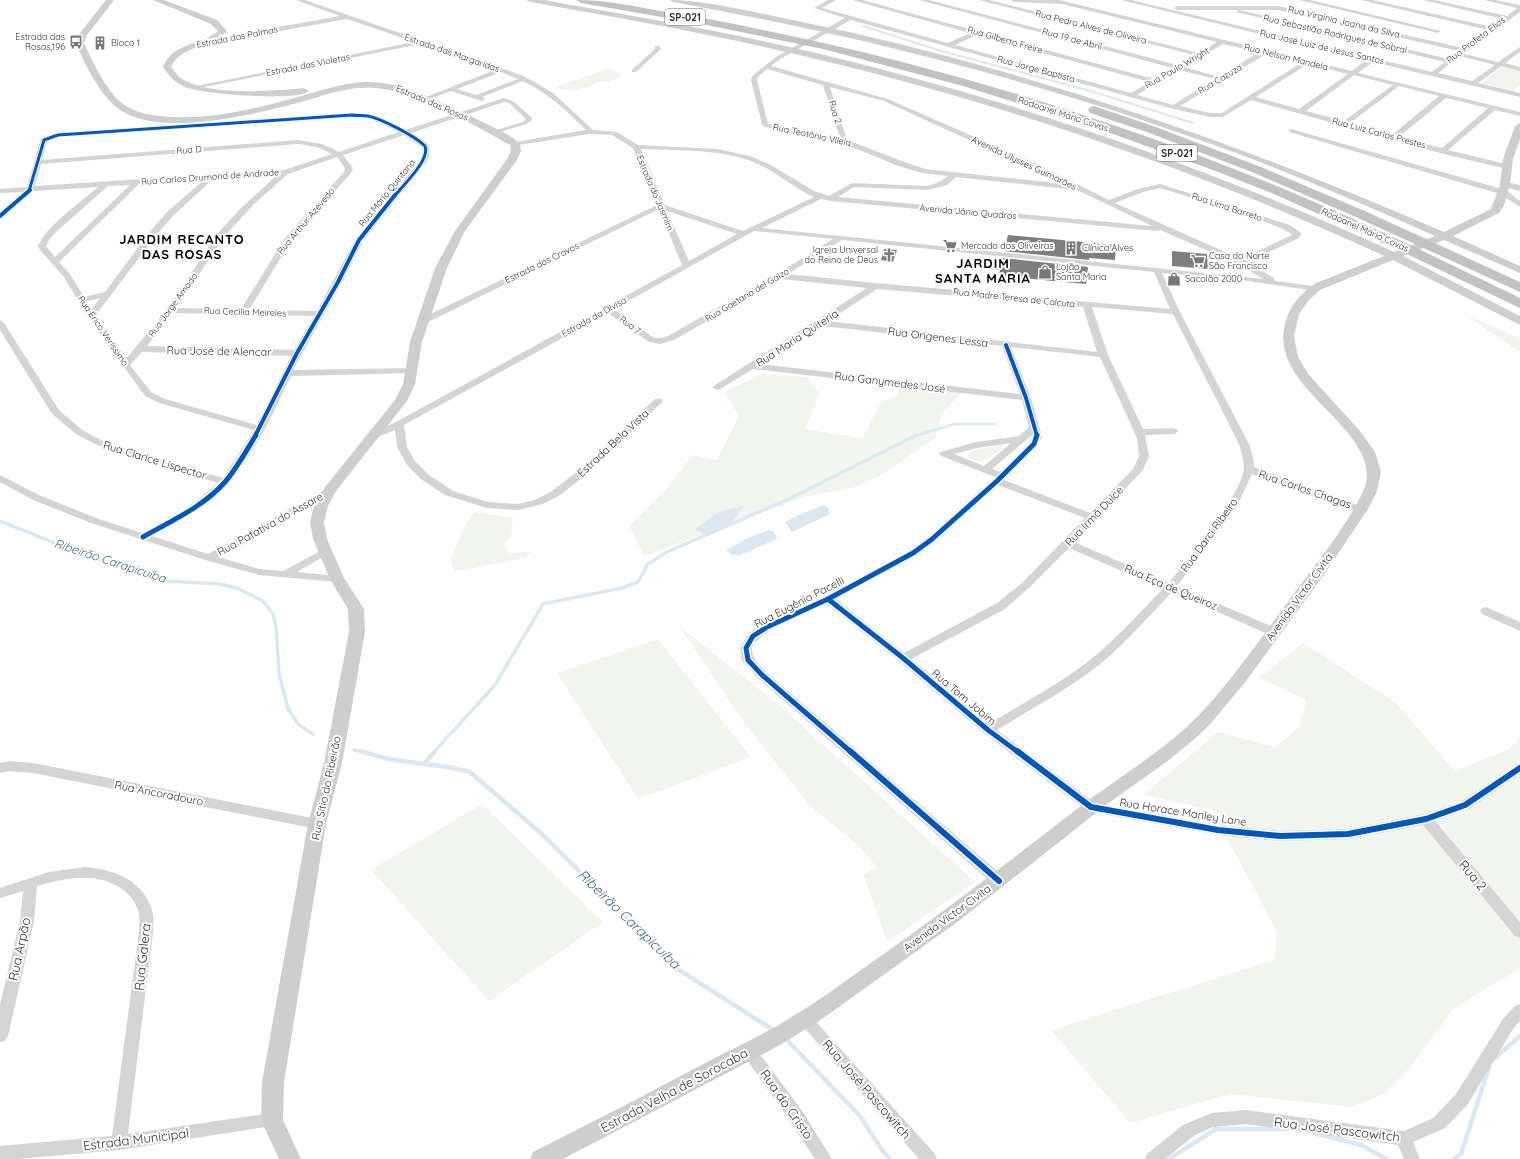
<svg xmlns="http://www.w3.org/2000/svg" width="1520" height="1159" viewBox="0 0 1520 1159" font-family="Quicksand,sans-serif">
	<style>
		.green { fill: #f1f5ed }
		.water { fill: #dbe7f1 }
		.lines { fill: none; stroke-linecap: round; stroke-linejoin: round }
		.stream-far3 { stroke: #dbe7f1; stroke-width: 2 }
		.stream-far2 { stroke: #dbe7f1; stroke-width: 2.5 }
		.stream-far1 { stroke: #dbe7f1; stroke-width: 3.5 }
		.stream { stroke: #dbe7f1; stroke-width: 4.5 }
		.building { fill: #7f7f7f }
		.minor { fill: #d4d4d4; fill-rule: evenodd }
		.tertiary { fill: #d4d4d4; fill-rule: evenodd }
		.secondary { fill: #cecece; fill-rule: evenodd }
		.motorway { fill: #c2c2c2; fill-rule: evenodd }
		.cycleway-far3-casing { stroke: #fff; stroke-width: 4.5 }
		.cycleway-far2-casing { stroke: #fff; stroke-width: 6 }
		.cycleway-far1-casing { stroke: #fff; stroke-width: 8 }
		.cycleway-casing { stroke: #fff; stroke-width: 9 }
		.cycleway-far3 { stroke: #0057b8; stroke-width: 3 }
		.cycleway-far2 { stroke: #0057b8; stroke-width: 4 }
		.cycleway-far1 { stroke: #0057b8; stroke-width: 5 }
		.cycleway { stroke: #0057b8; stroke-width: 6 }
		.labels { text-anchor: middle; stroke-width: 4; stroke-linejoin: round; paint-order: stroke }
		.far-street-label { font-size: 9px; fill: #303030; stroke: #fff }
		.far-poi-label { font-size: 9px; fill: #303030; stroke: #fff; text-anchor: start }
		.shield { fill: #fff; stroke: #6e6e6e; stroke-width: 1 }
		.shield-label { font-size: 10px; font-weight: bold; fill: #303030 }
		.street-label { font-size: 11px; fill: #303030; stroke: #fff }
		.water-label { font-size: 12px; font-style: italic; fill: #416c8f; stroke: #fff }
		.far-district-label { font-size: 13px; font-weight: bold; letter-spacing: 1px; fill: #000; stroke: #fff }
		.near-street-label { font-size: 13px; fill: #303030; stroke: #fff }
		.near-water-label { font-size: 14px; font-style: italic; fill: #416c8f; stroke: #fff }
	</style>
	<rect width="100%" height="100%" fill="#fff"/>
	<path class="green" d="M1502 66 1520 70V85L1513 91 1480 83Z
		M608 68 614 70 622 76 612 81 598 82 577 91 555 88Z
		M1461 312 1520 339V352Z
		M763 374 807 377 819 393 805 429 862 438 881 402 895 397 901 387 961 393 942 413 935 438 880 476 856 487 805 497 644 556 629 526 665 490 693 455 717 460 739 416 724 392Z
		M1002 445 1003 447C992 458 982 466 967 457L968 454 976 450Z
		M474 512 513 518 511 537 504 544 508 554 531 551 526 558 454 572 451 559 463 529Z
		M679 626 778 704 975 882 887 942 863 874 877 868 860 847 809 805 742 720Z
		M658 639 751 757 638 799 557 673Z
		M1303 643 1395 702 1455 771 1509 749 1520 737V968L1453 1009 1409 1069 1384 1094 1352 1107 1230 1094 1130 1123 1051 1030 1274 960 1277 932 1212 810 1143 795 1218 732 1276 747 1300 726 1306 700 1259 678Z
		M482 804 603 922 489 1001 371 870Z"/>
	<path class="water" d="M824 505 828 508 830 514 792 532 785 522 801 514Z
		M744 506 734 520 705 535 695 529 720 511Z
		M769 530 774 532 777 537 775 540 740 555H731L726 550 750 537Z"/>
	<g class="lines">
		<path class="stream-far3" d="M863 26 938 50 1094 92 1193 123"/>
		<path class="stream-far2" d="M915 436 954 424H996"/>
		<path class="stream-far1" d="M0 521 85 555 137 572 167 581 220 584 237 588 263 601 273 614 276 627 279 673 288 709 298 724 313 734
			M354 750 363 752
			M434 752 495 685 543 604 622 588 638 582 648 564 667 552 791 498 917 435"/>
		<path class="stream" d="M360 751 388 759 454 768 470 772 543 835 676 968 775 1031
			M424 764 435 751
			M785 1038 860 1116 882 1150 890 1159
			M1494 1059 1520 1036
			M1314 1133 1361 1145 1386 1159
			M1169 1159 1216 1129H1287
			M1454 1159 1461 1154 1489 1067"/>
	</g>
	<path class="building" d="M1008 235 1116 245 1115 260 1089 258V260L1004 251Z
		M884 249 897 250 893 262 881 260Z
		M1172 251 1207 254 1208 269 1172 266Z
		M1003 258 1088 267 1086 284 999 276 1000 270 993 269 995 260H1003Z"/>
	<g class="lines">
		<path class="minor" d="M296 0H305L521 75 538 84 553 93 593 130 617 132 638 145 717 149 750 156 771 165 814 191 829 196 852 183 928 186 941 181 948 176 921 173 896 165 842 143 765 127 762 125 751 80 752 76 776 57 845 18 814 8 828 0H836L822 8 948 43 970 33 852 0H862L1154 79 1173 68 919 0H929L1177 65 1194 55 979 0H989L1199 53 1217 42 1062 4 1014 2 1011 0H1059L1352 71 1366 60 1121 0H1131L1432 72 1445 62 1236 12 1239 10 1449 59 1459 51 1278 10H1177L1174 8 1177 6H1278L1463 48 1488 30 1361 0H1372L1492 27 1503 19 1423 0H1434L1507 16 1517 8 1484 0H1495L1520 5V12L1464 54 1498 62 1520 47V52L1505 63 1520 67V71L1501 66 1478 83 1520 93V97L1373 62 1358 73 1520 112V116L1495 110 1448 150 1510 165 1511 167 1507 169 1440 153 1251 100 1223 117H1210L1174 109 851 20 780 59 771 66 888 99 1041 166 1109 200 1138 189 1160 184 1290 225 1301 233 1299 238 1247 262 1274 278 1275 281 1313 286 1317 289 1316 291 1241 280 1162 273 1180 312 1249 444 1253 457 1254 467 1333 497 1365 507 1366 509 1361 512 1357 511 1325 501 1252 474 1236 508 1177 586 1278 629 1280 632 1278 635H1270L1172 592C1150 615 1129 639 1105 660 1073 687 1032 708 997 730L1095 803 1218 825 1280 831 1348 829 1425 814 1460 802 1516 765 1520 763V774L1470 808 1435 821 1520 922V938L1515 936 1423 825 1348 839 1280 841 1218 835 1091 812 1086 810 984 733 899 661 827 604C812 611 752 633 752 649 752 659 760 665 766 672L1004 877 1006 881 1004 885 999 886 994 885 758 678 742 660 740 648 749 633 763 624 824 596 909 551 927 538 995 477 941 456 939 454 941 452 976 442 1019 436 1029 427 1022 400 753 369 720 389 717 390 712 387 867 288 781 279 674 340 660 344 649 342 608 313 404 425 407 447 415 461 429 475 453 491 488 502 518 504 535 500 552 491 583 467 655 399H661L663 401 661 403 591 471 560 495 543 504 518 510 487 508 445 495 421 479 407 465 397 447 395 430 374 439H368L366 437 368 435 396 422 682 265 659 209 426 323H420L419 321 420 319 657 205 633 148 612 135 589 134 512 146 511 144 515 142 586 130C567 111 548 93 523 81L482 97 485 99 482 101 451 91 427 100H423V98L495 70 421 44 194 89 193 88 196 86 414 42 347 19 202 45 199 43 202 41 340 16ZM976 35 1150 82 1131 93 955 45ZM1223 44 1259 52 1219 77 1184 67ZM1266 54 1301 63 1222 113H1210L1180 106ZM1460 56 1495 65 1472 81 1438 73ZM1308 64 1348 74 1299 109 1256 97ZM767 69 823 85 840 138 768 124 757 80 758 77ZM1179 70 1215 79 1173 105 1137 95ZM501 72 518 79 476 95 457 89ZM1354 75 1393 85 1344 121 1306 111ZM1399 86 1439 96 1392 135 1350 123ZM830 87 884 101 1065 184 925 169 902 161 847 140ZM1446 98 1488 108 1442 148 1399 137ZM641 149C679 151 723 148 758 164 778 173 794 188 814 197L743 231 665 205ZM956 177 1068 189 1071 187 1152 226 838 197 854 187 928 190 947 185ZM1160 188C1181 195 1284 224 1292 235L1241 259 1115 203 1143 192ZM821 199 830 201 1156 231 1160 230 1238 264 1263 279 762 228ZM667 211 737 234 689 261ZM754 231 833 239 777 274 668 336 660 338H654L614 309ZM842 240 1154 272 1170 309 875 283 788 274ZM877 289 1083 307 1097 352 828 321ZM1092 307 1173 314 1239 444C1241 452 1244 460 1244 468 1242 495 1187 559 1169 583L1074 542 1143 470 1149 456 1145 435 1174 434 1179 431 1174 428 1143 429 1108 355ZM822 326 1002 346 1020 394 760 364ZM1011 347 1100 357 1137 438 1139 456 1133 469 1090 513 1004 480 1037 446 1042 437 1031 398ZM1032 435 1030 443 1000 472 992 469ZM1011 443 984 466 954 454 977 448ZM998 485 1085 518 1022 583 997 603 904 653 836 599 917 555 935 542ZM1069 548 1163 589C1141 611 1120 635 1096 655 1064 682 1024 702 989 724L911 659 1005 609 1030 587Z
			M1299 0H1310L1441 31 1438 33Z
			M655 46H659L661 49 636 72H632V70L655 49Z
			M504 98 513 101 532 118V120L527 124 497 133H493V131L523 122 526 119 509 103 504 102 411 133C425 141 434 144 427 161L363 241 342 282 293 370 412 368 417 371 415 373 291 376C271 417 248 470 212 499 194 514 173 525 152 536L208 554 330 487 334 488 335 490 334 492 218 557 259 569 283 571 324 549 329 552 328 554 297 572 337 576 341 577 342 579 341 581 337 582 259 575 205 560 91 523 33 500 0 482V475L41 496 99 519 142 533 189 507 218 483 122 454 97 445 76 434 52 414 0 330V320L4 323 59 410 82 430 103 441 128 450 223 478 254 430 159 403 145 396 87 316 64 277 40 250 38 246C47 225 81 202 98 187L33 191 3 218H0V212L24 192 0 193V189L27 187 41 138 58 133 352 113 373 116 405 130ZM352 117 369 118 399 132 339 152 322 144 298 140 42 160 47 141 59 137ZM404 135 422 147 423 151 420 161 355 240 317 311 249 310 291 241 351 173 353 168 343 155ZM298 144 317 147 332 154 284 170 35 186 41 164ZM337 157 345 168 344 172 285 238 241 309 177 308 223 238 254 204 288 174ZM277 175 240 209 217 234 168 308 126 359 95 316 158 233 174 215 213 179ZM204 180 168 211 152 229 105 292 84 297 70 274 59 262 139 184ZM130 185 55 257 46 246 49 240 56 232 108 186ZM100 298 91 310 87 301ZM173 313 314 316 294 350 147 346ZM142 352 291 356 257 425 165 399 151 392 130 365Z
			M1291 129 1506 190 1520 201V207L1500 194 1289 132V130Z
			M1486 607 1520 622V631L1482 614 1480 611 1482 608Z
			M10 761 33 763 317 819 322 820 324 824 322 828 317 829 33 773 10 771 0 773V763Z
			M85 867C114 869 146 881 153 914 154 920 153 926 153 932L128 1134 272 1113 278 1115 280 1120 278 1125 119 1150 17 1159H0V1146L112 1136 139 932C139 926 140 920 139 914 137 904 130 895 122 889 96 871 65 878 37 886L34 921 8 1036 5 1041 0 1042V1005L20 921 23 891 0 898V888L49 872Z
			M1520 1004V1021L1513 1029 1468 1104 1445 1128 1413 1142 1420 1159H1404L1398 1145 1246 1124 1213 1127 1195 1135 1165 1159H1145L1147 1154 1183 1125 1212 1113 1246 1110 1404 1131 1433 1118 1456 1094 1503 1019 1515 1006Z
			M805 1013 810 1015 935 1154 937 1159H919L800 1023 798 1019 800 1015Z
			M749 1044 754 1046 803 1112 832 1159H815L782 1109 744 1056 741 1051 744 1046Z"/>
		<path class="tertiary" d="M1505 182 1520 185V191L1502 187 1501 185 1502 183Z"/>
		<path class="secondary" d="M106 0H114L87 35 84 43C92 61 107 92 123 104 137 114 155 116 172 117 213 119 255 109 294 98 317 92 340 83 365 82 399 81 431 98 462 112 475 119 512 134 520 144L521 151 517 160 465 231 447 268 422 342 415 384 407 401 336 491 328 506 324 522 327 539 344 578 364 609 365 632 342 763 326 824 284 1082 283 1120 301 1159H279L261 1120 262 1082 308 824 324 763 349 632 348 609 330 579 313 539 310 522 314 506 325 487 395 400 403 384 410 342 435 268 455 231 507 159 511 151 510 145C476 126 413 90 375 88 349 86 325 95 301 102 255 114 156 140 116 107 99 93 84 63 76 43L80 33Z
			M153 0H164L217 20 227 31C212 49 182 44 171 67 174 70 176 74 179 77 207 97 270 91 304 88L309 91C298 102 201 94 185 87 174 82 169 76 163 67 174 41 199 47 218 31L211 24Z
			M526 0H544C627 15 711 29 794 48 1000 95 1201 164 1394 252L1435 236C1356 201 1278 167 1197 139 1026 78 851 34 673 2L669 0C696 0 723 6 750 11 783 18 816 25 849 32 1055 79 1251 148 1444 232L1491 209 1500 185 1503 159 1515 126 1520 123V139L1513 159 1510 185 1504 205 1499 213 1453 236 1520 266V273L1444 240 1403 256 1520 316V325L1393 260 1320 290 1309 300 1299 314 1294 336 1298 357 1309 375 1360 431 1375 452 1381 472 1377 491 1368 509 1323 576 1246 681 1212 722 1198 736 1169 760 1106 805 960 920 822 1019 780 1045 563 1159H530L533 1152C593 1122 652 1091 711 1060 738 1046 767 1033 793 1016 814 1004 834 989 854 975 929 923 1001 868 1073 812 1115 779 1162 753 1200 714 1233 679 1261 638 1290 599 1307 575 1367 502 1367 476 1367 422 1269 386 1285 324 1289 306 1301 293 1316 283L1384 256C1195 169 997 101 795 54 707 33 619 18 530 2Z"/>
		<path class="motorway" d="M576 0C603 0 629 5 655 10 693 16 731 23 768 31 944 67 1118 121 1284 189 1364 222 1442 260 1520 298V308L1394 248 1274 194 1213 170 1088 125 963 86 823 49 702 24 581 3Z
			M1094 106 1153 126 1261 167 1367 212 1520 282V292L1358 218 1252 172 1144 131 1090 113 1088 110 1090 107Z"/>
		<g class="cycleway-far3-casing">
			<path id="cycleway-far3" d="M29 191 44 140 58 135 352 115C357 116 363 115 368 116 382 119 415 136 425 146 430 159 407 181 399 191"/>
		</g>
		<g class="cycleway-far2-casing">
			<path id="cycleway-far2" d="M0 216 30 190
				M1006 345 1026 398 1037 436
				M255 436 297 353 338 282 359 240 399 190"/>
		</g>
		<g class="cycleway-far1-casing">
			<path id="cycleway-far1" d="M143 537C171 521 203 507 225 482 237 468 246 451 256 435
				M828 599 903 658 988 730 1018 752
				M851 752 762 675 748 660 746 648 753 636 767 627 828 599 913 553 931 540 997 481 1034 444 1037 435"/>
		</g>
		<g class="cycleway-casing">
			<path id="cycleway" d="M850 751 999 881
				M1017 751 1091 807 1218 830 1280 836 1348 834 1426 819 1465 805 1520 768"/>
		</g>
		<use href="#cycleway-far3" class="cycleway-far3"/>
		<use href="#cycleway-far2" class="cycleway-far2"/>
		<use href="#cycleway-far1" class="cycleway-far1"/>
		<use href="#cycleway" class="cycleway"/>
	</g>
	<defs>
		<g id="bus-bare" transform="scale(1.08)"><path d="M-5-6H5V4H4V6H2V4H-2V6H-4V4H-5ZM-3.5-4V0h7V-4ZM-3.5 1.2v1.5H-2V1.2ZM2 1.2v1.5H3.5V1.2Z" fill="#787878" stroke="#fff" stroke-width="2.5" paint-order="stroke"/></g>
		<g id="building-bare" transform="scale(1.08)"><path d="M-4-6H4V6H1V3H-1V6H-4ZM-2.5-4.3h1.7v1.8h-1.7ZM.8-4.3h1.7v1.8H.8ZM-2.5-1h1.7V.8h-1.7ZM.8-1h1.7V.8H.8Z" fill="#787878" stroke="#fff" stroke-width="2.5" paint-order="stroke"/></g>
		<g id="supermarket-bare" transform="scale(1.08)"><path d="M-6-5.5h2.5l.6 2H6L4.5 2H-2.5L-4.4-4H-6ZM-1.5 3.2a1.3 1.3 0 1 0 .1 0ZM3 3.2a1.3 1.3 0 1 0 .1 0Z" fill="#787878" stroke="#fff" stroke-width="2.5" paint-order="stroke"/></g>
		<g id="church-bare" transform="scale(1.08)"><path d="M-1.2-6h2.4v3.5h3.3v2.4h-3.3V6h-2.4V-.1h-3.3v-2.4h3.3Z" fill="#787878" stroke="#fff" stroke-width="2.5" paint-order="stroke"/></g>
		<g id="shop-bare" transform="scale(1.08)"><path d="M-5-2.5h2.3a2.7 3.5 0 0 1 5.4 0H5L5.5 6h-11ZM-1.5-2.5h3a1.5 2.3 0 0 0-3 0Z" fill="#787878" stroke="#fff" stroke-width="2.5" paint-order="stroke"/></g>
	</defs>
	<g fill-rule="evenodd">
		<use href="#bus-bare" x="76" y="42"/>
		<use href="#building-bare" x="100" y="43"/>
		<use href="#supermarket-bare" x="950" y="246"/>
		<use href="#building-bare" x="1071" y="248"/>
		<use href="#church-bare" x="889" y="255"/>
		<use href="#supermarket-bare" x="1198" y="261"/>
		<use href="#shop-bare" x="1045" y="272"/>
		<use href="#shop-bare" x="1174" y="279"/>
	</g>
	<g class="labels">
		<g class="far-street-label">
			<text transform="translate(1344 22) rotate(13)" y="3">Rua Virginia Joana da Silva</text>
			<text transform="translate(1091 27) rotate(14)" y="3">Rua Pedro Alves de Oliveira</text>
			<text transform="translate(1335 34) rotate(13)" y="3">Rua Sebastião Rodrigues de Sobral</text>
			<text transform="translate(237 37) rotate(-11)" y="3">Estrada das Palmas</text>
			<text transform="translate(1072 39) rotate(15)" y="3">Rua 19 de Abril</text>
			<text transform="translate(1005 40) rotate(16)" y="3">Rua Gilberto Freire</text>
			<text transform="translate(1476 40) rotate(-37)" y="3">Rua Profeta Elias</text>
			<text transform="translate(1322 47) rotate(13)" y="3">Rua José Luiz de Jesus Santos</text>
			<text transform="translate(452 53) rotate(19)" y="3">Estrada das Margaridas</text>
			<text transform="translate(1286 57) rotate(14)" y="3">Rua Nelson Mandela</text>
			<text transform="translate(308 65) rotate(-11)" y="3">Estrada das Violetas</text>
			<text transform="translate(1177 68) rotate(-30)" y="3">Rua Paulo Wright</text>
			<text transform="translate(1036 69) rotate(15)" y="3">Rua Jorge Baptista</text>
			<text transform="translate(1220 79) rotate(-31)" y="3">Rua Cazuza</text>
			<text transform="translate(432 103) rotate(23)" y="3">Estrada das Rosas</text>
			<text transform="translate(835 112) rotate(73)" y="3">Rua 2</text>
			<text transform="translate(1063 114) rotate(18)" y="3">Rodoanel Mário Covas</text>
			<text transform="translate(1379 133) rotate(15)" y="3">Rua Luiz Carlos Prestes</text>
			<text transform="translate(812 135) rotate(12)" y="3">Rua Teotônio Vilela</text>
			<text transform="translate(189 150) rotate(-4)" y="3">Rua D</text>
			<text transform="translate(1024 163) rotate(25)" y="3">Avenida Ulysses Guimarães</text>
			<text transform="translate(210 177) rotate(-4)" y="3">Rua Carlos Drumond de Andrade</text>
			<text transform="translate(387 193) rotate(-51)" y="3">Rua Mário Quintana</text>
			<text transform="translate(655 193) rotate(67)" y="3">Estrada do Jasmim</text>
			<text transform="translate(1227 207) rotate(18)" y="3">Rua Lima Barreto</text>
			<text transform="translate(968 212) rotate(5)" y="3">Avenida Jânio Quadros</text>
			<text transform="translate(306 221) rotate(-50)" y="3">Rua Arthur Azevedo</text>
			<text transform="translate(1365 230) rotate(24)" y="3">Rodoanel Mário Covas</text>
			<text transform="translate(542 263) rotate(-26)" y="3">Estrada dos Cravos</text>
			<text transform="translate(747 295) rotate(-31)" y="3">Rua Gaetano del Gaizo</text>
			<text transform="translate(1014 298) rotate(6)" y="3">Rua Madre Teresa de Calcuta</text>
			<text transform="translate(173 305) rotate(-54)" y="3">Rua Jorge Amado</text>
			<text transform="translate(245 312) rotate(2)" y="3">Rua Cecilia Meireles</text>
			<text transform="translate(594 317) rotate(-29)" y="3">Estrada da Divisa</text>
			<text transform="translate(630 325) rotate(36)" y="3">Rua 7</text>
			<text transform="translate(103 331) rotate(56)" y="3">Rua Érico Veríssimo</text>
		</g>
		<g class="far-poi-label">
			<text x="65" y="40" text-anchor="end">Estrada das<tspan x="65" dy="10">Rosas,196</tspan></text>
			<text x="111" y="46">Bloco 1</text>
			<text x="961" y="249">Mercado dos Oliveiras</text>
			<text x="1082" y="251">Clínica Alves</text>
			<text x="878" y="253" text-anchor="end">Igreja Universal<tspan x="878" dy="10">do Reino de Deus</tspan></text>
			<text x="1209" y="259">Casa do Norte<tspan x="1209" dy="10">São Francisco</tspan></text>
			<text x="1056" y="270">Lojão<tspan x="1056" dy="10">Santa Maria</tspan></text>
			<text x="1185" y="282">Sacolão 2000</text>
		</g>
		<g class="shield">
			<rect x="665" y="9" width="40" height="16" rx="3"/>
			<rect x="1157" y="145" width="40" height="16" rx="3"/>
		</g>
		<g class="shield-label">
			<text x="685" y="21">SP-021</text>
			<text x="1177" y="157">SP-021</text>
		</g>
		<g class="street-label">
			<text transform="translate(938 337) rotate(7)" y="4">Rua Origenes Lessa</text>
			<text transform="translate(797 338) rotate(-33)" y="4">Rua Maria Quiteria</text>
			<text transform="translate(219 351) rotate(1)" y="4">Rua José de Alencar</text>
			<text transform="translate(890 382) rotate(7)" y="4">Rua Ganymedes José</text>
			<text transform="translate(613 443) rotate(-43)" y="4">Estrada Bela Vista</text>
			<text transform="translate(155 460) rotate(17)" y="4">Rua Clarice Lispector</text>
			<text transform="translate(1305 489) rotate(19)" y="4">Rua Carlos Chagas</text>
			<text transform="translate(1094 516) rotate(-46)" y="4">Rua Irmã Dulce</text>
			<text transform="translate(270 524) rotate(-29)" y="4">Rua Patativa do Assare</text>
			<text transform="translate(1209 535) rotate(-54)" y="4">Rua Darci Ribeiro</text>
			<text transform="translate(1171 587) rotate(23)" y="4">Rua Eça de Queiroz</text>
			<text transform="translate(1299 597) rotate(-54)" y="4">Avenida Victor Civita</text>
			<text transform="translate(799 602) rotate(-27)" y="4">Rua Eugênio Pacelli</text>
			<text transform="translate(964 697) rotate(40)" y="4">Rua Tom Jobim</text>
			<text transform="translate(326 788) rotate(-78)" y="4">Rua Sítio do Ribeirão</text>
			<text transform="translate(159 793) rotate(11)" y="4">Rua Ancoradouro</text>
			<text transform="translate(1183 812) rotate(9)" y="4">Rua Horace Manley Lane</text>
			<text transform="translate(947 918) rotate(-36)" y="4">Avenida Victor Civita</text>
		</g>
		<g class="water-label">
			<text transform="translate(110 561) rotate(18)" y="4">Ribeirão Carapicuíba</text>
		</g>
		<g class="far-district-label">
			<text x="182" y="244">JARDIM RECANTO<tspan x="182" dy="15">DAS ROSAS</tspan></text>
			<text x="983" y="268">JARDIM<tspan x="983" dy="15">SANTA MARIA</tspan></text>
		</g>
		<g class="near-street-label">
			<text transform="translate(1473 875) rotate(50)" y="5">Rua 2</text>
			<text transform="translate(19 949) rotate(-78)" y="5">Rua Arpão</text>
			<text transform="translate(142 957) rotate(-84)" y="5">Rua Galera</text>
			<text transform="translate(867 1089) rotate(49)" y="5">Rua José Pascowitch</text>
			<text transform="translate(674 1090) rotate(-28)" y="5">Estrada Velha de Sorocaba</text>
			<text transform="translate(787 1104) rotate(55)" y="5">Rua do Cristo</text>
			<text transform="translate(1337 1129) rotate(7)" y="5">Rua José Pascowitch</text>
			<text transform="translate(136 1139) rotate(-7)" y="5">Estrada Municipal</text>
		</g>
		<g class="near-water-label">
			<text transform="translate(629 919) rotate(44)" y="5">Ribeirão Carapicuíba</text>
		</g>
	</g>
</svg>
